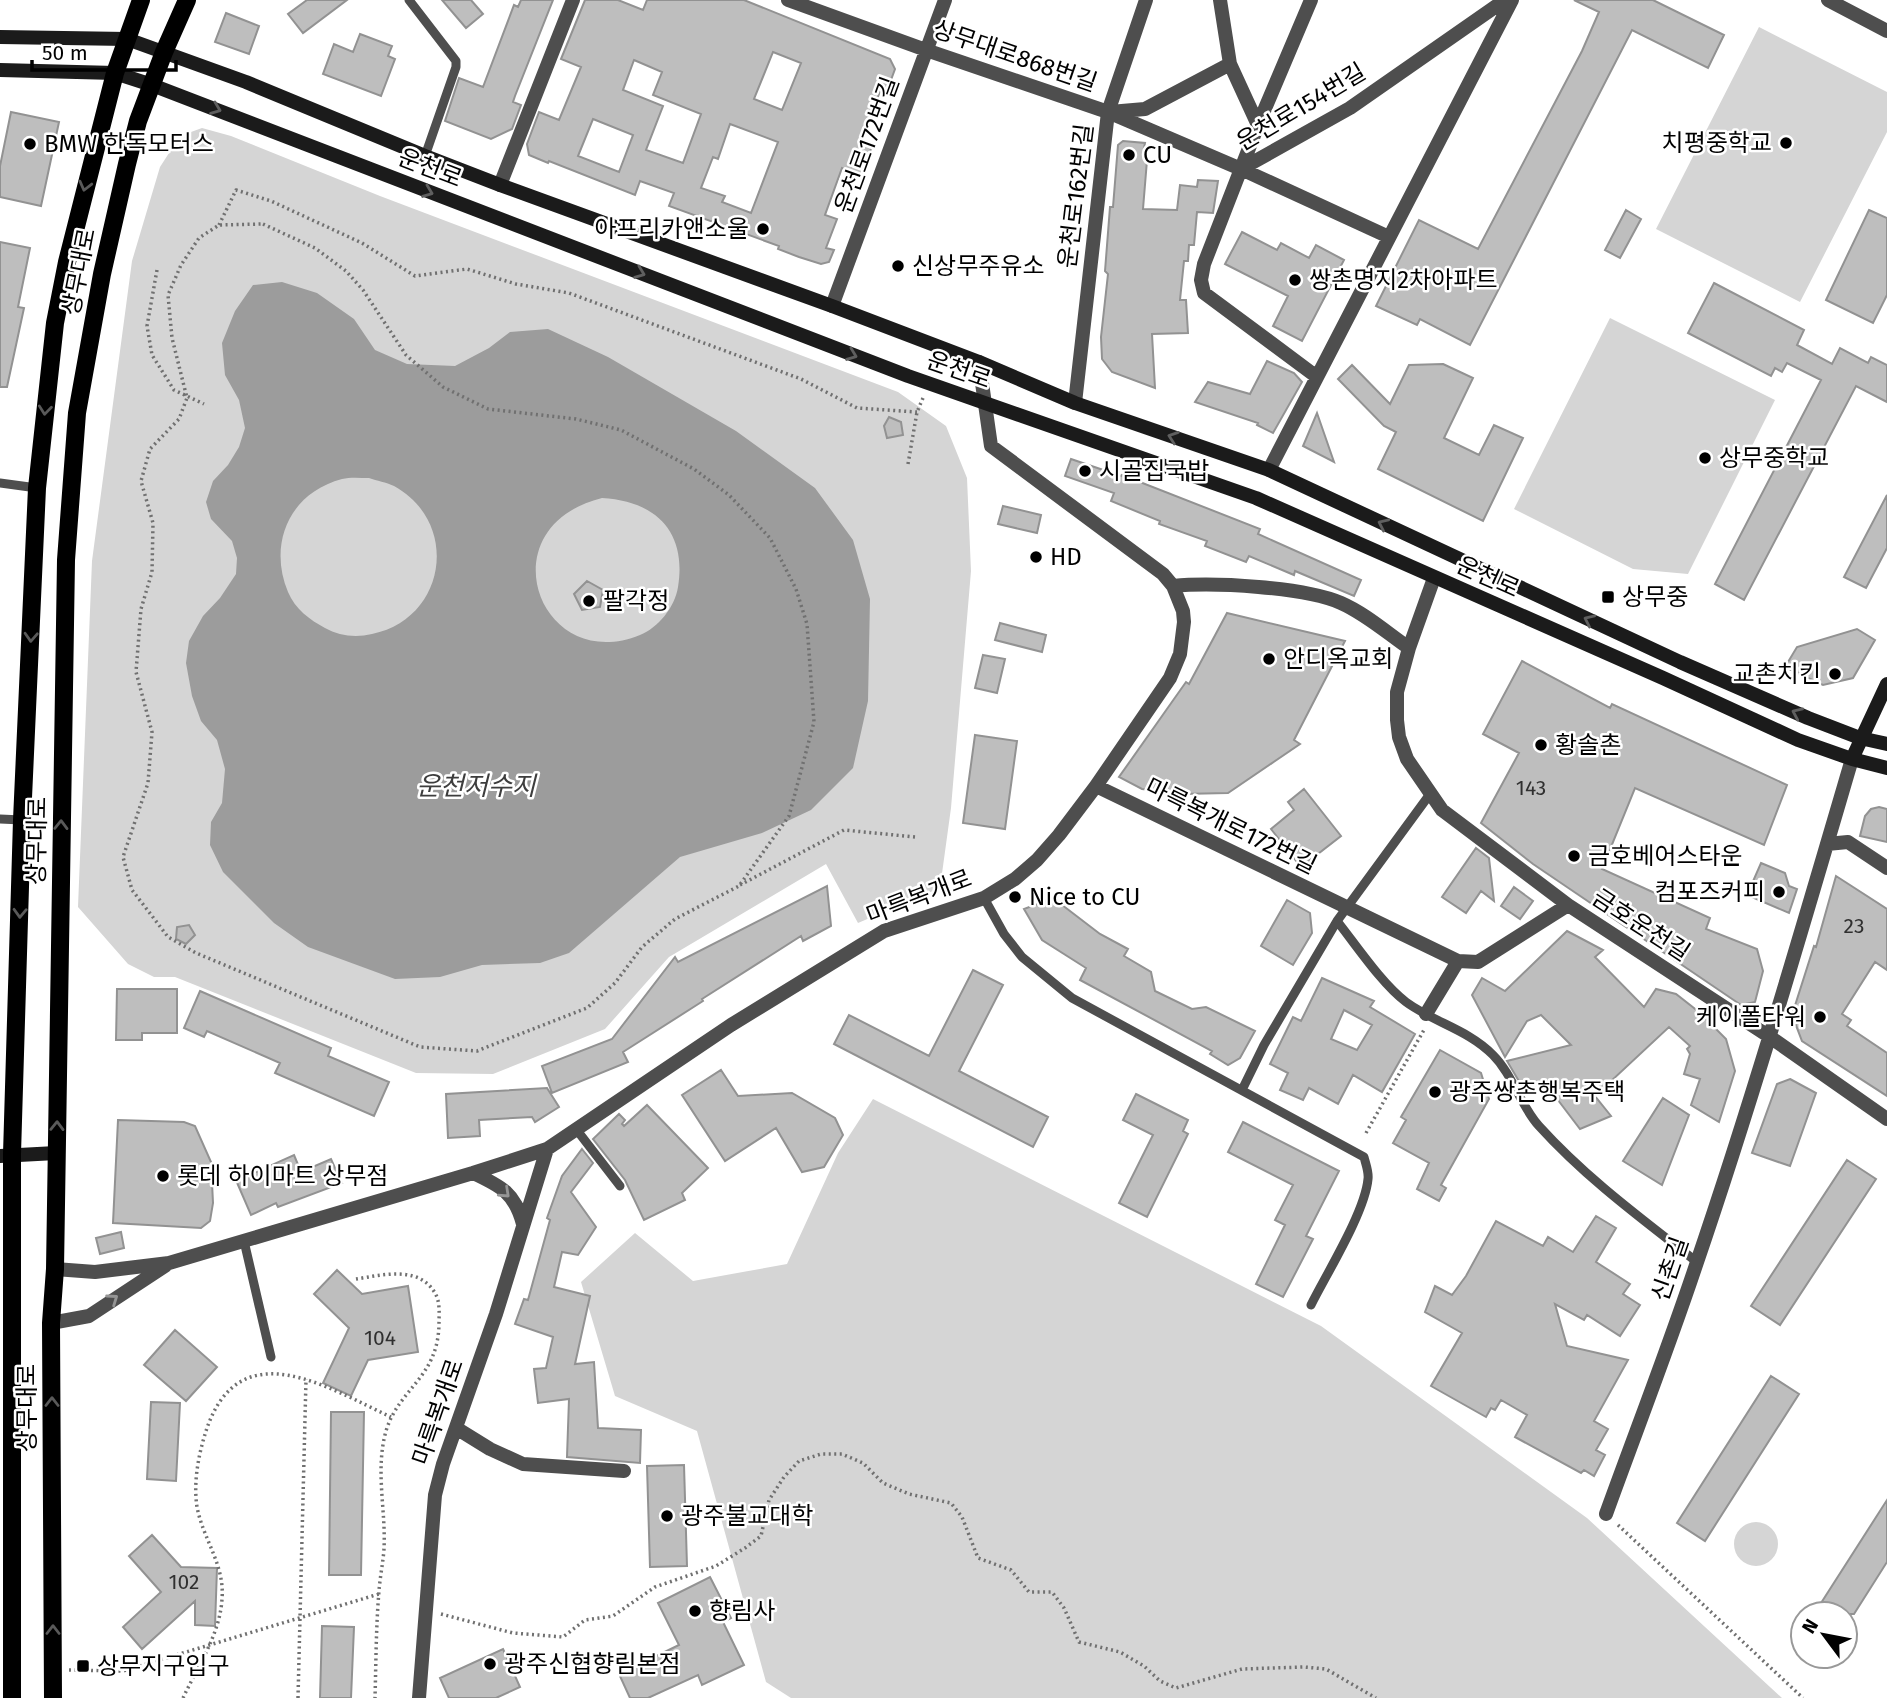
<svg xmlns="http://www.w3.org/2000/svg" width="1887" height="1698" viewBox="0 0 1887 1698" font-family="'Fira Sans','Noto Sans KR',sans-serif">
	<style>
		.green { fill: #d5d5d5 }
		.water { fill: #9c9c9c; fill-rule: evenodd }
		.building { fill: #bebebe; stroke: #929292; stroke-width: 2; fill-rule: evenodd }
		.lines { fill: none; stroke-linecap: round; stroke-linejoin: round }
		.path { stroke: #707070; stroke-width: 3.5; stroke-dasharray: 2 3.5; stroke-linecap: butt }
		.lane { stroke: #4e4e4e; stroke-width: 9 }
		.street { stroke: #4e4e4e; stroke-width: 14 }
		.secondary { stroke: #1b1b1b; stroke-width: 14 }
		.primary { stroke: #000; stroke-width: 18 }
		.oneway { stroke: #5f5f5f }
		.oneway2 { stroke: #595959 }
		.oneway3 { stroke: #959595 }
		.poi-dot { fill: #000; stroke: #fff; stroke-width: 2.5 }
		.labels { text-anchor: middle; stroke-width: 5; stroke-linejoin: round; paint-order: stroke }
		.number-label { font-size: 21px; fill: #303030 }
		.street-label { font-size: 24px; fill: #000; stroke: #fff }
		.poi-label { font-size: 24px; fill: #000; stroke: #fff; text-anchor: start }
		.water-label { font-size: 26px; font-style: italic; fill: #3d3d3d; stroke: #fff }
	</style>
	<rect width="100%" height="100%" fill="#fff"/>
	<path class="green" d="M1759 27 1887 92V132L1800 302 1656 229Z
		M202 128 231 136 380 196 898 392 946 426 967 478 971 571 951 808 940 888 858 923 826 864 669 957 605 1029 493 1074 416 1073 175 977H154L128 964 78 907 92 561 132 261 160 167 180 136Z
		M1610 318 1775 400 1688 574 1633 569 1514 509Z
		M873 1099 1321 1326 1587 1518 1782 1698H791L766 1682 697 1431 615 1396 581 1282 635 1233 693 1281 787 1264 838 1153Z
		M1734 1544a22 22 0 1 1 44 0a22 22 0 1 1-44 0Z"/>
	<path class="water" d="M282 282 317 293 354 319 375 350 407 364 455 366 489 348 510 332 548 329 608 357 736 431 815 488 853 540 870 599 868 701 853 768 811 810 762 833 680 857 569 953 540 963 482 965 440 977 395 979 308 947 274 923 223 872 210 845 211 822 222 803 225 769 217 740 201 721 192 696 186 663 189 641 203 616 220 598 236 574 237 558 232 541 211 519 206 502 213 481 228 465 239 447 245 428 239 400 225 375 222 343 235 311 253 285ZM369 478C377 481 386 482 394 486 461 523 446 619 372 634 356 638 339 636 325 628 310 620 295 609 288 592 268 544 289 493 342 479 350 477 360 478 369 478ZM602 498C656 501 687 532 678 587 675 607 658 628 640 635 539 676 485 527 602 498Z"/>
	<path class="building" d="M307 0H347L303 33 288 14Z
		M442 0H471L483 14 466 28Z
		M521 0H553L515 96 513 102 521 105 512 129 491 139 445 121 459 78 483 87 514 5 518 7Z
		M585 0H618L643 10 647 0H744L890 59 895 69 888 88 882 86 861 142 872 146 861 175 842 168 825 215 837 219 826 248 834 250 829 262 821 264 799 257 778 249 779 246 669 206 674 193 640 181 635 195 549 161 548 163 529 155 527 144 539 112 559 120 581 67 561 59ZM773 52 801 63 782 110 754 99ZM634 60 662 72 653 95 701 114 683 163 646 150 663 106 623 90ZM593 119 633 135 619 172 578 156ZM730 124 778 142 751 213 722 202 725 196 701 188 713 157 718 159Z
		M1574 0H1653L1724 35 1708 68 1632 30 1470 345 1420 319 1417 325 1376 306 1419 220 1478 249 1582 51 1599 12Z
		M226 13 259 26 249 54 215 42Z
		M360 34 392 46 388 56 395 59 381 96 323 74 334 44 353 52Z
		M11 112 59 122 41 206 0 197V166Z
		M1123 141 1145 143 1144 148H1148L1143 209 1177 210 1180 185 1197 187 1198 180 1218 181 1213 213 1197 212 1194 245H1189L1188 261H1184L1180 300H1186L1188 333 1152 334 1155 388 1112 372 1102 359 1101 337 1108 274 1105 271 1110 207H1113L1118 145Z
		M1626 210 1641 219 1620 258 1605 250Z
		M1869 210 1887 218V295L1873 323 1826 300Z
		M1242 232 1277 250 1281 243 1309 258 1316 245 1344 260 1302 341 1273 326 1288 296 1225 264Z
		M0 242 30 248 18 307 24 308 7 387H0Z
		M1714 283 1804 330 1797 345 1832 364 1840 348 1868 363 1871 357 1887 365V402L1856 386 1744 600 1715 584 1821 380 1787 363 1782 372 1775 368 1771 376 1688 333Z
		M1267 361 1294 373 1302 382 1273 433 1257 425 1258 423 1195 402 1208 382 1250 394Z
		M1443 364 1473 378 1444 438 1479 455 1494 425 1523 438 1483 521 1378 469 1396 432 1384 426 1338 379 1352 365 1390 404 1409 365Z
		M1317 413 1334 462 1303 446Z
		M889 417 901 422 903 435 887 438 884 426Z
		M1071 459 1121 476 1122 475 1260 529 1258 534 1361 580 1354 596 1295 571 1294 575 1249 556 1246 562 1205 546 1207 541 1159 524 1160 521 1111 501 1114 493 1065 476Z
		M1887 495V548L1866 588 1844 577Z
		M1003 506 1041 515 1037 533 998 524Z
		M587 581 603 590 600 607 582 610 574 594Z
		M1227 613 1345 641 1294 740 1300 744 1228 793 1181 794 1142 789 1119 777 1186 682 1189 684Z
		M1000 623 1046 635 1042 652 995 640Z
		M1857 629 1875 640 1853 678 1823 685 1785 667 1797 647Z
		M983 655 1005 659 997 693 975 688Z
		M1522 661 1610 708 1612 704 1787 785 1764 845 1635 788 1602 869 1710 918 1706 929 1757 949 1763 971 1755 1002 1741 1005 1533 864 1481 823 1519 753 1483 734Z
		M975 735 1017 741 1005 829 963 823Z
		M1304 789 1341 836 1301 867 1271 829 1294 810 1288 802Z
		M1879 807 1887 809V842L1860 836 1865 816 1871 809Z
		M1476 848 1489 858 1494 901 1481 891 1466 913 1442 897Z
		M1761 863 1785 873 1789 886 1797 889 1789 913 1747 895Z
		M1836 876 1887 909V970L1875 962 1842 1014 1851 1020 1847 1026 1887 1053V1096L1802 1041 1792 1015 1814 946 1816 947Z
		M827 886 831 926 803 941 801 936 702 999 703 1001 623 1052 628 1062 552 1093 542 1066 612 1039 675 957 678 962Z
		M1514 887 1533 901 1520 919 1501 906Z
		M1053 898 1100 934 1128 949 1124 956 1151 972 1155 991 1192 1009 1206 1007 1255 1031 1240 1058 1228 1065 1210 1054 1212 1051 1080 980 1086 968 1042 940 1024 909Z
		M1287 900 1310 913 1312 933 1293 965 1261 946Z
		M189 925 195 935 186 944 176 939 177 927Z
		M1567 931 1603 950 1595 957 1644 1007 1656 989 1676 994 1699 1012 1726 1039 1735 1071 1719 1122 1691 1105 1700 1079 1684 1074 1690 1054 1687 1049 1690 1046 1669 1027 1595 1096 1611 1116 1580 1129 1545 1083 1523 1088 1507 1061 1571 1045 1541 1015 1527 1021 1505 1057 1472 995 1482 978 1505 991Z
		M973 970 1003 985 959 1071 1048 1117 1033 1147 834 1044 849 1015 929 1056Z
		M1322 978 1374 1001 1370 1007 1415 1034 1382 1092 1353 1075 1338 1104 1309 1088 1303 1100 1280 1090 1288 1073 1270 1064 1293 1017 1301 1021ZM1344 1010 1372 1025 1357 1050 1331 1039Z
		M117 989H177V1033H142V1040H116Z
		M200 991 331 1048 328 1056 389 1082 374 1116 275 1073 280 1063 207 1031 204 1037 184 1028Z
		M1440 1050 1481 1073 1489 1099 1441 1185 1446 1188 1439 1201 1417 1189 1429 1163 1393 1143 1406 1120 1401 1117Z
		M721 1070 738 1096 792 1093 835 1118 843 1135 824 1167 802 1172 776 1128 725 1161 682 1095Z
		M1790 1079 1816 1093 1790 1166 1752 1153 1777 1084Z
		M547 1088 559 1107 535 1122 532 1117 479 1120 480 1136 448 1138 446 1094Z
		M1136 1094 1188 1120 1183 1131 1188 1134 1147 1217 1119 1203 1153 1135 1123 1120Z
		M1663 1098 1689 1115 1662 1185 1623 1161Z
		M647 1105 708 1168 682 1193 685 1200 644 1220 625 1180 593 1139 619 1114 625 1120 622 1124 624 1126Z
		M118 1120 184 1122 195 1126 211 1162 213 1203 210 1221 201 1228 113 1223Z
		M1243 1122 1339 1171 1306 1236 1313 1239 1283 1297 1256 1284 1285 1225 1275 1220 1293 1185 1228 1152Z
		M582 1149 593 1163 571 1192 596 1227 578 1255 562 1252 554 1287 590 1296 575 1364 594 1362 598 1428 641 1430 640 1463 567 1457 569 1399 538 1403 534 1369 546 1368 553 1337 515 1324 524 1299 528 1300 550 1220 547 1218 562 1176Z
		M294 1155 301 1172 331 1159 342 1183 278 1207 276 1203 251 1215 235 1178 253 1170 254 1173Z
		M1847 1160 1876 1179 1780 1325 1751 1306Z
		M1596 1216 1616 1228 1596 1262 1630 1284 1623 1294 1640 1305 1620 1336 1587 1315 1584 1320 1555 1304 1567 1346 1628 1360 1594 1421 1608 1429 1596 1450 1605 1455 1594 1476 1584 1470 1581 1473 1515 1437 1527 1415 1501 1400 1495 1410 1491 1408 1486 1417 1431 1386 1462 1333 1425 1312 1435 1286 1452 1295 1466 1276 1496 1221 1543 1246 1548 1237 1573 1252Z
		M121 1232 124 1248 100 1254 96 1238Z
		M337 1270 362 1294 408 1286 418 1352 368 1360 351 1396 323 1383 349 1328 314 1294Z
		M175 1330 217 1367 186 1401 144 1365Z
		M1771 1376 1799 1394 1705 1541 1677 1523Z
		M151 1402 180 1403 176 1481 147 1479Z
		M331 1412H364L361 1575H329Z
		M684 1465 687 1566 650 1567 647 1466Z
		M1887 1500V1562L1854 1614H1814Z
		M152 1535 181 1567 217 1568 215 1626 195 1625V1601L142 1649 123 1627 161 1592 129 1556Z
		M710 1577 731 1618 723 1622 744 1665 702 1685 698 1675 648 1698H630L619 1674 679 1645 658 1603Z
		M322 1626 354 1627 351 1698H320Z
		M503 1649 520 1687 496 1698H449L440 1678Z"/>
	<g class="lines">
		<path class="path" d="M263 224 315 248 346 271 363 290 406 355 443 387 488 409 576 419 621 430 694 469 729 495 770 538 796 589 807 624 814 722 789 816 739 886 675 919 642 947 615 983 587 1008 477 1051 420 1047 196 953 168 937 149 912 132 890 123 857 148 783 152 732 136 672 141 609 152 572 153 523 141 481 150 449 179 419 187 398 172 338 168 295 181 265 199 238 219 225Z
			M219 225 236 190 271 201 362 243 415 276 467 269 516 284 569 293 801 379 857 408 917 412
			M157 270 147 326 152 355 174 390 204 404
			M908 464 917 412 923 398
			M740 885 844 830 915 837
			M1366 1133 1425 1028
			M356 1279C383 1275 422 1264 437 1297 440 1306 439 1315 439 1324 438 1378 399 1388 386 1431 375 1470 386 1510 384 1549 383 1563 380 1577 379 1591 376 1626 376 1663 375 1698
			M1618 1525 1803 1698
			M441 1614 513 1633 563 1637 585 1620 613 1616 655 1587 716 1566 745 1548 761 1536 769 1500 784 1477 799 1461 821 1454H842L863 1463 883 1483 909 1494 951 1503 962 1517 978 1558 1011 1570 1029 1592H1052L1064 1608 1079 1642 1120 1652 1144 1666 1160 1681 1176 1688 1242 1669 1304 1667 1326 1669 1376 1698
			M69 1670 123 1671 379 1594
			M183 1698C198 1666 220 1634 222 1599 225 1565 203 1539 197 1507 193 1481 199 1452 207 1428 241 1331 328 1388 391 1417
			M298 1698 306 1379"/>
		<path class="lane" d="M409 0 456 61V67L425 156
			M0 483 37 488
			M0 819 22 820
			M984 898 1004 934 1022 957 1072 998 1364 1157C1366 1165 1369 1172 1368 1179 1365 1212 1327 1273 1311 1305
			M1337 921C1356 945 1382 984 1406 1002 1433 1022 1469 1030 1493 1055 1513 1075 1520 1105 1539 1126 1586 1178 1642 1219 1697 1262
			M1242 1090 1264 1045 1337 921 1430 794
			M576 1129 620 1186
			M244 1241 271 1357"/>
		<path class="street" d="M788 0 926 50 1108 112 1241 169 1389 237
			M1220 0 1230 64 1258 125
			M1311 0 1258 125 1204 264 1201 280 1204 293 1317 377
			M1828 0 1887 31
			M1110 112 1145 109 1230 64
			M1241 169 1350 108 1505 0
			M500 185 573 0
			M832 306 945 0
			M1075 403 1108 112 1146 0
			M1269 470 1512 0
			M1434 578 1409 648 1397 692V720L1399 737 1407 759 1442 810 1568 905 1770 1037 1887 1119
			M1173 586C1214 582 1304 587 1341 603 1366 614 1387 633 1409 648
			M1096 786 1458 961 1478 962 1568 905
			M1827 844 1848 842 1887 868
			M1426 1014 1458 961
			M473 1173C501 1186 515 1193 523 1224
			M55 1269 95 1272 169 1263 473 1173 547 1149 731 1025 884 931 984 898 1015 879 1037 860 1059 835 1096 786 1170 678 1180 654 1184 622 1183 611 1173 586 1163 574 991 446 979 362
			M51 1323 89 1316 165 1266
			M456 1428 490 1449 523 1464 624 1471
			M1606 1514C1636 1431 1668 1349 1696 1265 1753 1098 1802 929 1852 759
			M419 1698 435 1495 443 1464 496 1314 547 1149"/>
		<path class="secondary" d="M0 37 127 39 246 82 425 156 500 185 832 306 979 362 1075 403 1269 470 1680 662 1808 718 1860 738 1887 744
			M0 70 115 73 152 85 908 376 1256 498 1663 678 1798 740 1852 759 1887 768
			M1852 759 1887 684
			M0 1156 56 1153"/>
		<path class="primary" d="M12 1698V1154L22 820 37 488 55 323 67 262 115 73 141 0
			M53 1698 51 1323 55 1269 66 560 77 413 102 274 127 164 138 121 164 52 187 0"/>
	</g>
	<defs><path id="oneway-chevron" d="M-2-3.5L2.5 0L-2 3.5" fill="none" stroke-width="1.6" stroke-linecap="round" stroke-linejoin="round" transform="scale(1.75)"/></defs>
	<g class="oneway">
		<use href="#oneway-chevron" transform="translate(216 109) rotate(21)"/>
		<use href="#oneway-chevron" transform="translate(428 192) rotate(21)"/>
		<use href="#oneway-chevron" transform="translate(640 273) rotate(21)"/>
		<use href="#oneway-chevron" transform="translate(852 355) rotate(21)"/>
		<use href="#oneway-chevron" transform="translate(1173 437) rotate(-161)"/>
		<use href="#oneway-chevron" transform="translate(1383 524) rotate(-155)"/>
		<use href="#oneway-chevron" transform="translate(1589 620) rotate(-155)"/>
		<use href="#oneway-chevron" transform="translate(1797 713) rotate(-156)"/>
	</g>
	<g class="oneway2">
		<use href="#oneway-chevron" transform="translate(85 186) rotate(104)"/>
		<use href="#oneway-chevron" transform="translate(45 410) rotate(96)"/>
		<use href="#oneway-chevron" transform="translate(31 637) rotate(93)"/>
		<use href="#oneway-chevron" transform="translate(61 825) rotate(-89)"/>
		<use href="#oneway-chevron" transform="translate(20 913) rotate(92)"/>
		<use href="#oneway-chevron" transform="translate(57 1126) rotate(-89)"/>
		<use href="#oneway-chevron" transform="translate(52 1402) rotate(-90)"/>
		<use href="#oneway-chevron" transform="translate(53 1630) rotate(-90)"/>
	</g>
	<g class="oneway3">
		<use href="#oneway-chevron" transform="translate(505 1193) rotate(43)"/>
		<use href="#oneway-chevron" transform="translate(113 1299) rotate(-35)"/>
	</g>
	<g class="poi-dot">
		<circle cx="1786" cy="143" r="7"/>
		<circle cx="30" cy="144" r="7"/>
		<circle cx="1129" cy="155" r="7"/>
		<circle cx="763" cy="229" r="7"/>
		<circle cx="898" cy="266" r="7"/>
		<circle cx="1295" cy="280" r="7"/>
		<circle cx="1705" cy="458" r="7"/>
		<circle cx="1085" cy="471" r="7"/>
		<circle cx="1036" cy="557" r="7"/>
		<rect x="1601" y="590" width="14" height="14" rx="3.5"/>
		<circle cx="589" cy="601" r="7"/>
		<circle cx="1269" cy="659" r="7"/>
		<circle cx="1835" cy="674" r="7"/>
		<circle cx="1541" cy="745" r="7"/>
		<circle cx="1574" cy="856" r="7"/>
		<circle cx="1779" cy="892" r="7"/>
		<circle cx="1015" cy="897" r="7"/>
		<circle cx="1820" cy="1017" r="7"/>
		<circle cx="1435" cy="1092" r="7"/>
		<circle cx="163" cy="1176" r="7"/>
		<circle cx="667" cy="1516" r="7"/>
		<circle cx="695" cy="1611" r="7"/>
		<circle cx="490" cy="1664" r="7"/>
		<rect x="76" y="1659" width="14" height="14" rx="3.5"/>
	</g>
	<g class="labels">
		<g class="number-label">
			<text x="1531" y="795">143</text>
			<text x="1854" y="933">23</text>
			<text x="380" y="1345">104</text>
			<text x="184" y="1589">102</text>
		</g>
		<g class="street-label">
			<text transform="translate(1015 56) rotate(19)" y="8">상무대로868번길</text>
			<text transform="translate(1301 107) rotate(-31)" y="8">운천로154번길</text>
			<text transform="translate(867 145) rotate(-70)" y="8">운천로172번길</text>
			<text transform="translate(430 168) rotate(21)" y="8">운천로</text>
			<text transform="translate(1076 196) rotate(-83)" y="8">운천로162번길</text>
			<text transform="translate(79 272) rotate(-79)" y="8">상무대로</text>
			<text transform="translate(959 370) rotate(19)" y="8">운천로</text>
			<text transform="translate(1488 577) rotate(24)" y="8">운천로</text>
			<text transform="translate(1231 826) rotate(26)" y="8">마륵복개로172번길</text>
			<text transform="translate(37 841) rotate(-89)" y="8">상무대로</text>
			<text transform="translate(919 897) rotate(-21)" y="8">마륵복개로</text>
			<text transform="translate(1641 925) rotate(33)" y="8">금호운천길</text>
			<text transform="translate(1670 1269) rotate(-71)" y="8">신촌길</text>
			<text transform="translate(27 1408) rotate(-90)" y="8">상무대로</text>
			<text transform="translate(438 1412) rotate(-71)" y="8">마륵복개로</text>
		</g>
		<g class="poi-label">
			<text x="1772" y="151" text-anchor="end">치평중학교</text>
			<text x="44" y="152">BMW 한독모터스</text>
			<text x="1143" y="163">CU</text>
			<text x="749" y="237" text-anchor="end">아프리카앤소울</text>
			<text x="912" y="274">신상무주유소</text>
			<text x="1309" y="288">쌍촌명지2차아파트</text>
			<text x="1719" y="466">상무중학교</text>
			<text x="1099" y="479">시골집국밥</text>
			<text x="1050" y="565">HD</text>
			<text x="1622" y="605">상무중</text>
			<text x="603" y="609">팔각정</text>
			<text x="1283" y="667">안디옥교회</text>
			<text x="1821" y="682" text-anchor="end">교촌치킨</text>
			<text x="1555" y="753">황솔촌</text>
			<text x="1588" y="864">금호베어스타운</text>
			<text x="1765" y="900" text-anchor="end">컴포즈커피</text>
			<text x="1029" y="905">Nice to CU</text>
			<text x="1806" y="1025" text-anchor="end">케이폴타워</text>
			<text x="1449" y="1100">광주쌍촌행복주택</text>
			<text x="177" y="1184">롯데 하이마트 상무점</text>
			<text x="681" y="1524">광주불교대학</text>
			<text x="709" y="1619">향림사</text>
			<text x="504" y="1672">광주신협향림본점</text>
			<text x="97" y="1674">상무지구입구</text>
		</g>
		<g class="water-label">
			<text x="476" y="795">운천저수지</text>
		</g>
	</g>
	<g transform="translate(1824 1635) rotate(302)"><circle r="33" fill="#ffffff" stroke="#999999" stroke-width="2"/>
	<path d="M0-5L12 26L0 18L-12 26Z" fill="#000000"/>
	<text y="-10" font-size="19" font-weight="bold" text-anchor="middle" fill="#000000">N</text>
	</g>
	<path d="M32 60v10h144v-10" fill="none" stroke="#000000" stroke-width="3.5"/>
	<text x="42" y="60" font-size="21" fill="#000000" stroke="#ffffff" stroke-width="5" paint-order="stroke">50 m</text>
</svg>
